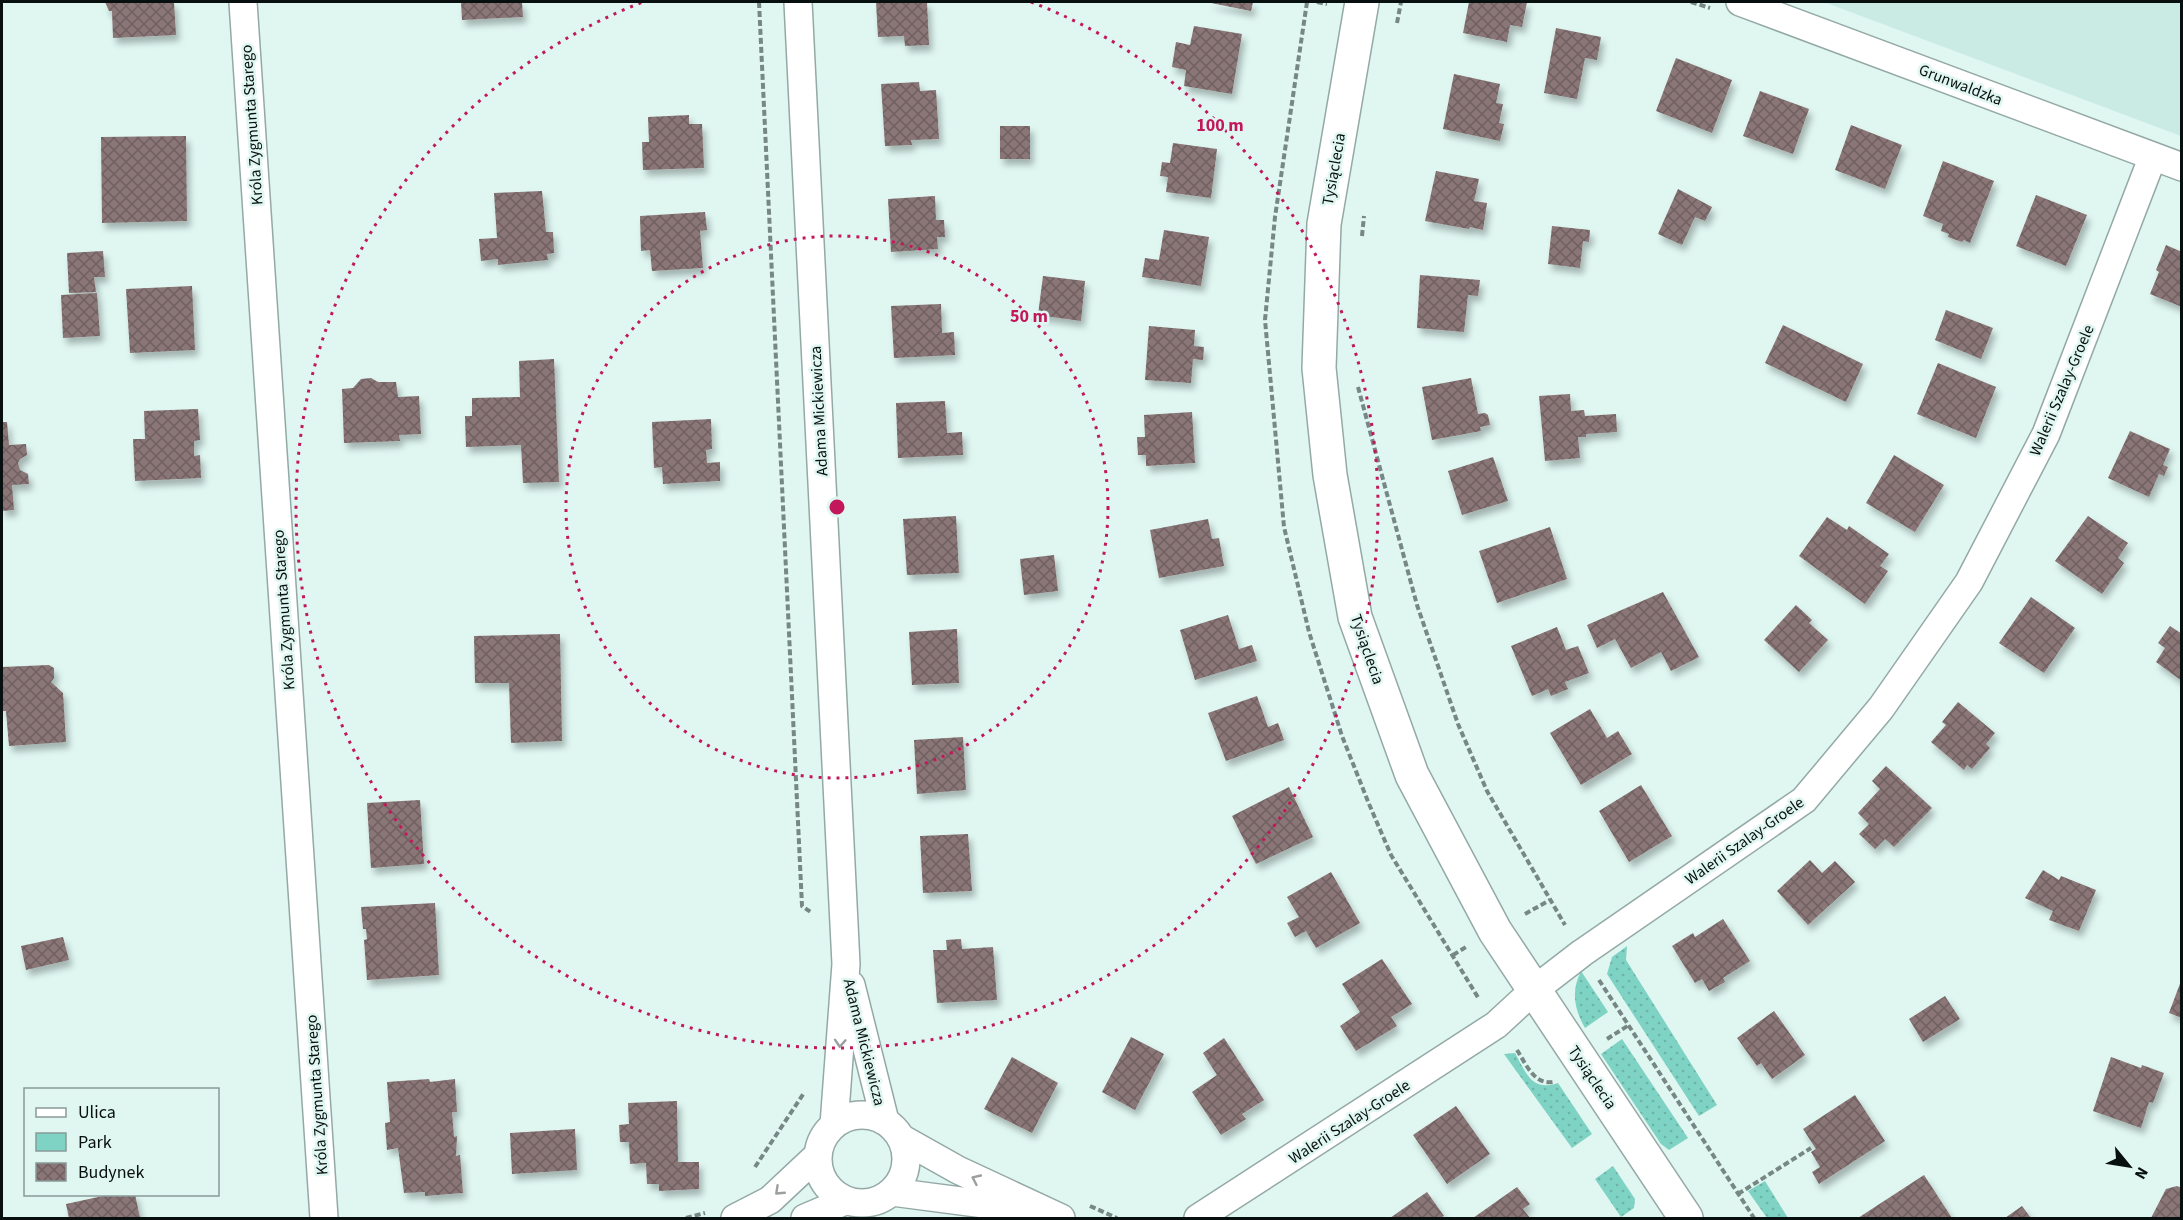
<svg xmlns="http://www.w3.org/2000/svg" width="2183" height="1220" viewBox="0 0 2183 1220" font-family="'Source Sans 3',sans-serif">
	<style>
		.built { fill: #caeae4 }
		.green { fill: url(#green-dots) }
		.building { fill: url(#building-cross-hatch); filter: url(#shadow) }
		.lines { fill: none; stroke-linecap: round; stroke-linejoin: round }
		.street-casing { stroke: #94a9a5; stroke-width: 30 }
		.secondary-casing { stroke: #94a9a5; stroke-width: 36 }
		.path { stroke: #778784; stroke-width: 4; stroke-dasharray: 6 3; stroke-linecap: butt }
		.street { stroke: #fff; stroke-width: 27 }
		.secondary { stroke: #fff; stroke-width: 33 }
		.oneway { stroke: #9c9f9f }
		.ring { fill: none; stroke: #c2185b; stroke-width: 3; stroke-dasharray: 3 6 }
		.labels { text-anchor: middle; stroke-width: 5; stroke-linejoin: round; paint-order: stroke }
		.street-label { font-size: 16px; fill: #08100f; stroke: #dff6f1 }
		.centre { fill: #c2185b; stroke: #dff6f1; stroke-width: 3 }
		.ring-label { font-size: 18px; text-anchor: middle; font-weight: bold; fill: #c2185b; stroke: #dff6f1; stroke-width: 5; stroke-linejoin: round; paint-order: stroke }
	</style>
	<defs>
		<pattern id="green-dots" width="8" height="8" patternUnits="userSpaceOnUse" patternTransform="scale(1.5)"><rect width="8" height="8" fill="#7fd3c4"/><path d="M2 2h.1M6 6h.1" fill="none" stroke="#6cb4a7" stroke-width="1.8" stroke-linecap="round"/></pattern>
		<pattern id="building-cross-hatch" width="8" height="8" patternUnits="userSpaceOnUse" patternTransform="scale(1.5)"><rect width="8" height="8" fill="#8a7677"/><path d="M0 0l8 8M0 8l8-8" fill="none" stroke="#6f5f60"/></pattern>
		<filter id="shadow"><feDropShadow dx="3.5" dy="6" stdDeviation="3" flood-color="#0004"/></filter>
	</defs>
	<rect width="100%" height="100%" fill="#dff6f1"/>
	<path class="built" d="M1824 2H2181V136Z"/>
	<path class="green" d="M1627 946 1626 960 1717 1105 1699 1116 1607 974 1612 957Z
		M1581 971 1608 1012 1585 1028C1574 1009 1571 991 1581 971Z
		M1622 1039 1688 1138 1669 1150 1661 1144 1601 1054Z
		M1515 1053C1526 1073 1532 1092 1558 1083L1592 1134 1572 1148 1504 1054Z
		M1613 1166 1635 1199 1634 1208 1621 1217 1595 1179Z
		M1765 1181 1788 1218H1767L1748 1191Z"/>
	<path class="building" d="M105 2H174L176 35 113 38 112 11H109Z
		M461 2H522L523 17 462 20Z
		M876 2H927L929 45 905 46 904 36 878 37Z
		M1206 2H1253L1251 11Z
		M1469 2H1527L1522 27 1510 25 1507 42 1463 33Z
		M1194 26 1242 34 1232 94 1184 86 1186 70 1172 67 1176 42 1190 45Z
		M1556 28 1601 37 1597 60 1585 58 1577 99 1544 93Z
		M1676 58 1732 80 1712 133 1656 111Z
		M1454 74 1500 84 1496 103 1503 104 1499 123 1504 124 1500 141 1443 129Z
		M919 82 920 91 936 90 939 139 911 140 912 145 885 146 881 84Z
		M1760 91 1809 109 1793 154 1743 136Z
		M689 115V124H702L704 168 643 170 642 142H649L648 117Z
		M1851 125 1902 145 1885 189 1835 170Z
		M1000 126H1030V159H1000Z
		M186 136 187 221 102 223 101 137Z
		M1173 143 1217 149 1211 198 1166 192 1168 177 1160 176 1162 162 1170 163Z
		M1943 161 1994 181 1970 243 1964 240 1962 242 1948 237 1949 234 1941 231 1943 224 1923 216Z
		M1436 171 1479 179 1474 201 1487 203 1483 230 1470 227 1469 229 1425 221Z
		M1678 189 1712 207 1705 221 1695 217 1682 245 1658 234Z
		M542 191 546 232H553L554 253 547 254 548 260 498 265V259L481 261 479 239 497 238 494 193Z
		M2036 195 2087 215 2066 266 2016 246Z
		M935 196 936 220H944L945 237H937L938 249 891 252 888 199Z
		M705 212 707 230 700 231 703 268 652 271 650 250 641 251 640 216Z
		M1552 226 1590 230 1589 242 1583 241 1580 268 1548 264Z
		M1164 230 1209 237 1201 286 1142 277 1145 258 1159 260Z
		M2166 245 2182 252V307L2150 294 2159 272 2156 270Z
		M103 251 105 277H94L96 292 69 293 67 253Z
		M1420 275 1480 280 1478 296 1468 295 1464 332 1417 328Z
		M1043 276 1085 281 1081 321 1038 315Z
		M192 286 195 350 130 353 126 289Z
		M97 293 100 336 63 338 61 295Z
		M941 304 942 333 954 332 955 355 894 358 891 306Z
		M1946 310 1993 328 1981 359 1935 340Z
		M1783 325 1863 364 1846 402 1765 363Z
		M1149 326 1195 330 1194 346 1204 347 1203 360 1193 359 1191 383 1145 380Z
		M554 359 559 482 523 483 521 445 466 447 465 416H472V398L520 397 519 361Z
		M1938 363 1996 387 1976 438 1917 414Z
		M371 378 378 382H396L398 397 419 396 421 434 399 435 400 441 344 443 342 389 353 388 361 379Z
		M1471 378 1478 414 1485 413 1488 415 1490 425 1480 427 1481 431 1432 440 1422 387Z
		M1570 394 1571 411 1584 410 1585 416 1616 414 1617 432 1586 434V437H1578L1580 458 1545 461 1539 396Z
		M945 401 947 433 962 432 963 455 898 458 896 403Z
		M198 409 200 440 194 441V456L200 455 201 478 135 481 133 439H145L144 411Z
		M1192 412 1195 463 1146 466V455H1138L1137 437H1145L1144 415Z
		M711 419 712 449 706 450 707 463 720 462V481L663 484 662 467 654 468 652 422Z
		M2 422H7L9 445 26 444 27 455 20 459 18 463 20 470 28 474 29 484 12 485 14 510 2 511Z
		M2130 431 2170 449 2163 465 2168 467 2164 476 2159 474 2149 497 2108 478Z
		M1894 455 1944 485 1915 532 1866 503Z
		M1493 457 1508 501 1462 515 1448 471Z
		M956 516 959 573 907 575 903 519Z
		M2088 516 2128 543 2118 558 2124 563 2102 594 2055 561Z
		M1827 517 1847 530 1849 526 1889 554 1880 566 1888 571 1865 604 1799 556Z
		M1208 519 1212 539 1219 538 1224 566 1159 578 1150 530Z
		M1550 527 1567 579 1497 603 1479 551Z
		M1054 555 1058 591 1024 595 1020 559Z
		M1663 592 1699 657 1671 671 1661 652 1631 668 1615 639 1597 648 1587 625Z
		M2031 597 2075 628 2044 673 1999 643Z
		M1796 605 1812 620 1809 623 1828 640 1799 672 1764 640Z
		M1228 615 1239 649 1252 645 1257 661 1195 680 1180 630Z
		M2170 626 2182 634V681L2156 662 2165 648 2158 643Z
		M1557 627 1566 650 1578 646 1589 673 1565 682 1568 689 1551 696 1548 689 1532 696 1511 646Z
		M957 629 959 683 912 685 909 632Z
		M560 634 562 741 511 743 509 683H475L474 636Z
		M49 665 54 668V678L51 682 63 693 66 742 9 746 6 711H3L2 667Z
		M1257 696 1268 727 1278 723 1284 740 1226 761 1208 713Z
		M1958 702 1995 733 1986 744 1990 748 1972 769 1967 765 1964 770 1931 742 1946 725 1942 722Z
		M1590 709 1607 738 1618 731 1632 754 1581 785 1550 733Z
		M963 737 966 790 917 794 914 740Z
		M1886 766 1932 808 1894 847 1885 839 1875 849 1859 834 1869 824 1858 813 1880 789 1872 781Z
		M1641 785 1672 836 1629 862 1599 811Z
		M1289 787 1313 837 1256 864 1232 816Z
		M420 800 424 864 371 868 367 803Z
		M968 834 972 891 923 893 920 836Z
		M1810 860 1822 873 1835 861 1855 882 1808 925 1777 891Z
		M2043 870 2059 880 2061 876 2096 890 2079 931 2049 920 2053 911 2025 898Z
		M1331 872 1360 923 1316 948 1306 931 1295 937 1287 923 1299 917 1287 897Z
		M435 903 439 975 367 980 364 940 367 939 366 929H363L361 907Z
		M1723 919 1750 961 1723 978 1725 982 1709 991 1702 979 1695 983 1672 946 1693 933 1695 937Z
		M63 937 69 960 26 970 21 946Z
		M961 939 962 949 993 947 997 1000 937 1003 933 950H947L946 940Z
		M1382 959 1412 1004 1391 1017 1397 1026 1356 1051 1340 1026 1360 1012 1342 984Z
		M2181 981H2182V1018L2169 1013Z
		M1945 996 1960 1019 1923 1042 1909 1019Z
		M1774 1011 1805 1055 1772 1079 1761 1063 1757 1066 1737 1038Z
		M1131 1037 1164 1054 1135 1110 1102 1092Z
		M1224 1038 1264 1100 1242 1114 1246 1119 1221 1135 1192 1092 1217 1075 1203 1053Z
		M1012 1057 1058 1083 1032 1133 984 1109Z
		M2111 1057 2141 1068 2142 1065 2164 1073 2153 1103 2149 1102 2141 1128 2093 1111Z
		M429 1079 430 1082 455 1079 457 1112H452L454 1137 457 1136 456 1156 460 1155 463 1193 425 1196V1192L404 1193 398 1148 387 1150 385 1123 390 1122 387 1082Z
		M1855 1095 1885 1141 1819 1184 1812 1172 1820 1167 1811 1152 1816 1149 1803 1129Z
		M677 1101 678 1162H699V1189L659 1191V1184H647L646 1163 630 1164 629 1142H620L619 1125 629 1124 628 1103Z
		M1456 1106 1490 1154 1447 1184 1413 1135Z
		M575 1129 577 1170 512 1174 510 1133Z
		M1924 1175 1952 1218H1858Z
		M2177 1186 2182 1188V1218H2151L2166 1189Z
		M1517 1187 1530 1204 1523 1209 1530 1218H1473Z
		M1427 1192 1444 1216 1440 1218H1390Z
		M112 1194H135L140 1218H69L66 1204Z
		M2022 1206 2031 1218H2005Z"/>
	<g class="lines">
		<g class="street-casing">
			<path id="street" d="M243 2 324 1218
				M798 2 846 964 834 1125
				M1740 2 2182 167
				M851 985 885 1121
				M818 1159a44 44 0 1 1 88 0a44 44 0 1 1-88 0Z
				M901 1138 958 1170 1061 1218
				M892 1192 1022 1209
				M735 1218 770 1200 818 1155
				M805 1218 845 1201
				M1198 1218 1496 1025 1534 990 1582 953 1804 800 1881 708 1969 582 2046 434 2153 156"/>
		</g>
		<g class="secondary-casing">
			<path id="secondary" d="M1362 2 1324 224 1319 368 1330 475 1355 617 1412 775 1495 931 1686 1218"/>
		</g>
		<path class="path" d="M759 2 802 906 812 913
			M1307 2 1275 217 1265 320 1284 527 1309 632 1342 736 1369 804 1391 855 1479 999
			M1317 2 1327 4
			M1691 2 1710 8
			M1397 23 1401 2
			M1362 236 1364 216
			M1358 387 1417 605 1458 724 1487 791 1565 925
			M1525 914 1550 900
			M1453 955 1466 947
			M1599 980 1754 1218
			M1607 1039 1629 1025
			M1517 1050C1526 1064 1534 1085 1553 1082
			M755 1167 804 1093
			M1738 1194 1811 1148
			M1090 1206 1117 1218
			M686 1218 705 1213"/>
		<use href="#street" class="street"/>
		<use href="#secondary" class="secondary"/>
	</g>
	<defs><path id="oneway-chevron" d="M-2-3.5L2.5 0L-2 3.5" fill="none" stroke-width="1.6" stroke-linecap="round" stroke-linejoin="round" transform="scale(1.5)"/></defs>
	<g class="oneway">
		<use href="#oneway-chevron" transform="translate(840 1043) rotate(94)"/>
		<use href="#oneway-chevron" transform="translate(976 1179) rotate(-155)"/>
		<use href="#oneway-chevron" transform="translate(779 1191) rotate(137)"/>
	</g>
	<g class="ring">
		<circle cx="837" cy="507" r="271"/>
		<path d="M1031 2A541 541 0 1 1 643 2"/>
	</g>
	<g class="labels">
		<g class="street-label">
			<text transform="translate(1961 84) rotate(21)" y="6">Grunwaldzka</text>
			<text transform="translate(251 125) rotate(-94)" y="6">Króla Zygmunta Starego</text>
			<text transform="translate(1333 169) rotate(-80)" y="6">Tysiąclecia</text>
			<text transform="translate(2061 390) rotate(-67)" y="6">Walerii Szalay-Groele</text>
			<text transform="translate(818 411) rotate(-93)" y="6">Adama Mickiewicza</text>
			<text transform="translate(283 610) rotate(-94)" y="6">Króla Zygmunta Starego</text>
			<text transform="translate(1368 649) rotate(71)" y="6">Tysiąclecia</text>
			<text transform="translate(1744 840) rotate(-35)" y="6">Walerii Szalay-Groele</text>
			<text transform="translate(865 1042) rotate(76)" y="6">Adama Mickiewicza</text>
			<text transform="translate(1593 1077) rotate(56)" y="6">Tysiąclecia</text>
			<text transform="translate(316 1095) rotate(-94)" y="6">Króla Zygmunta Starego</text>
			<text transform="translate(1349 1121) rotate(-33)" y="6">Walerii Szalay-Groele</text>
		</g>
	</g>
	<circle cx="837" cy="507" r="9" class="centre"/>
	<g class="ring-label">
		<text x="1220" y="131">100 m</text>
		<text x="1029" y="322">50 m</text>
	</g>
	<rect width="2183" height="1220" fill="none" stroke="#08100f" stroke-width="6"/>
	<rect x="24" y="1088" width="195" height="108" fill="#dff6f1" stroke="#899a97" stroke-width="1.5"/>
	<rect x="36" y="1108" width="30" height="9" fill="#ffffff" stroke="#899a97" stroke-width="1.5"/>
	<text x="78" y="1118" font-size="18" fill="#08100f">Ulica</text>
	<rect x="36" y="1133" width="30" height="18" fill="#7fd3c4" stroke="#899a97" stroke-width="1.5"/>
	<text x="78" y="1148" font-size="18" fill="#08100f">Park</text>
	<rect x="36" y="1163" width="30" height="18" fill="url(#building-cross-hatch)" stroke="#899a97" stroke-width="1.5"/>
	<text x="78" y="1178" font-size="18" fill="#08100f">Budynek</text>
	<g transform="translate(2129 1166) rotate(120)" stroke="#dff6f1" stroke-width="4.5" paint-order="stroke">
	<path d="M0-4.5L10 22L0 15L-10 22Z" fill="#08100f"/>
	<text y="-9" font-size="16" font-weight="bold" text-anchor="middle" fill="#08100f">N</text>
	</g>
</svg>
